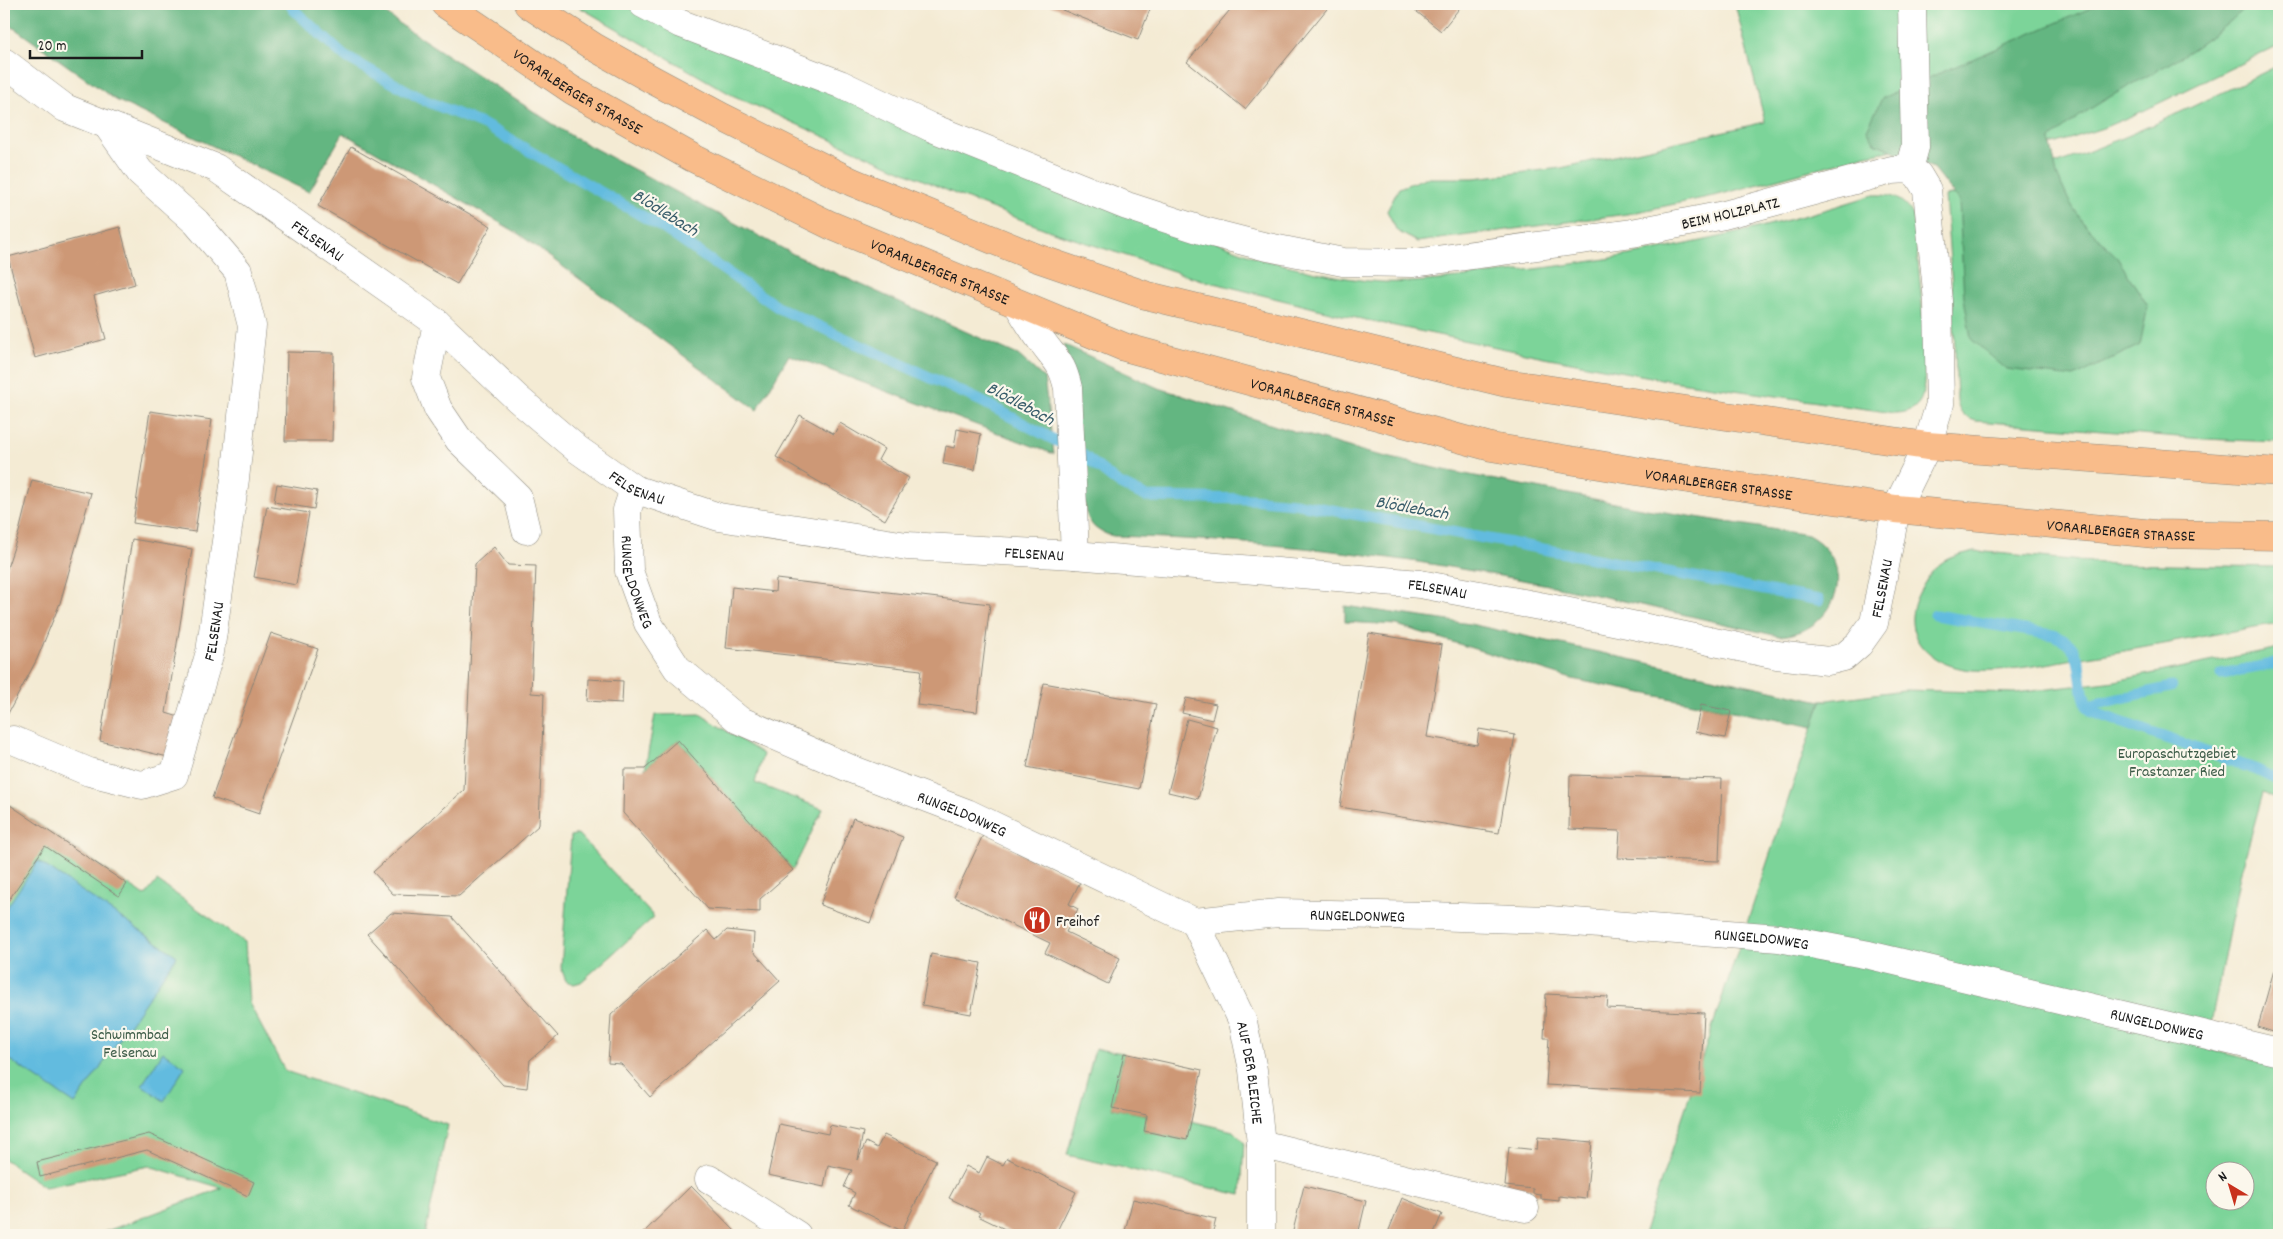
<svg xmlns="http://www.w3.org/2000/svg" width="2283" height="1239" viewBox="0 0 2283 1239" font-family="Dekko,sans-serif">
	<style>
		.green { fill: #7bd499; stroke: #4c785a; fill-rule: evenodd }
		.forest { fill: #64b681; stroke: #40694e }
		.water { fill: #62bbdf; stroke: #3f6c7e }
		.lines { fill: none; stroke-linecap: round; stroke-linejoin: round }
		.stream { stroke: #62bbdf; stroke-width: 11 }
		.building { fill: #cd9876 }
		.minor-casing { stroke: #888478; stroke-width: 29 }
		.major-casing { stroke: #888478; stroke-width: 29 }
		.minor { stroke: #fff; stroke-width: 28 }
		.major { stroke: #f9bc8a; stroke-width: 28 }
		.labels { text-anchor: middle; stroke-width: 4.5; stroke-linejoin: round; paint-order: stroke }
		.street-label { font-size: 16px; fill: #1c1c1c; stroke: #fbf7ec }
		.park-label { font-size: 16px; fill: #3d5c48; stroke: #fbf7ec }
		.poi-label { font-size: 16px; fill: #1c1c1c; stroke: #fbf7ec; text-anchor: start }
		.water-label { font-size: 18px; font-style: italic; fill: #385c6a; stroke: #fbf7ec }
	</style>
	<rect width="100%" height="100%" fill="#fbf7ec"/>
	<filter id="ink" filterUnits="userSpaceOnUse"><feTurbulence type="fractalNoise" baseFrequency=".02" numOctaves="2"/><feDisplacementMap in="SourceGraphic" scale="10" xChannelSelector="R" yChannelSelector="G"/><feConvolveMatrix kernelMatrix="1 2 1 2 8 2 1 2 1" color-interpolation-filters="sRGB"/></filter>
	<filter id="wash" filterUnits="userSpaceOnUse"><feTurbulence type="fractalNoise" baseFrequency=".0096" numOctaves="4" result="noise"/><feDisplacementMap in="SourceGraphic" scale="20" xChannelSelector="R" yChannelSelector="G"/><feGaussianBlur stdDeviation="1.12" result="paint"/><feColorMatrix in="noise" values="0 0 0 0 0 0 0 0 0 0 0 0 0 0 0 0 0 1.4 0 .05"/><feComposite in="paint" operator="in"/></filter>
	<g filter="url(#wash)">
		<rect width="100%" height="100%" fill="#f4ebd4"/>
		<path class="green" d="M574 4H623L676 31 1263 260C1302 268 1342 280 1382 282 1421 284 1461 277 1499 273 1627 260 1751 234 1873 195 1892 194 1904 199 1913 215 1916 246 1933 380 1920 401 1914 411 1905 413 1894 413L1672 381 1544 357 1342 315 1198 279 1053 232 960 196 865 155 732 95Z
			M1735 4H2279V45L2143 111 2103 128 1999 162 1904 148 1867 155 1718 195 1627 214 1417 242 1397 231 1387 211 1399 188 1425 178H1474L1561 168 1765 122Z
			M2279 65V442L2204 439 1976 421C1965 418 1959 412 1957 401L1953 299 1945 196C1978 191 2010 180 2041 169 2123 141 2201 103 2279 65Z
			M1975 551 2113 564 2279 567V623C2211 634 2143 649 2074 659 2041 665 2005 672 1972 670 1929 666 1896 635 1920 591 1925 582 1931 571 1940 564 1950 556 1963 554 1975 551Z
			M2279 648V799L2263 793 2240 875 2206 1049 2279 1066V1235H1643L1821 701 1904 690 2015 693 2115 681ZM2216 1172H2246V1202H2216Z
			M700 714 763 754 755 783 823 809 793 870 678 740 645 769 655 715Z
			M10 805 145 896 157 881 245 942 249 1003 285 1071 448 1125 425 1235H96L222 1188 149 1166 45 1187 4 1159V815Z
			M578 834 654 917 581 982 574 984 566 981 561 968 571 836Z
			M1095 1049 1124 1053 1112 1108 1147 1115 1144 1131 1186 1140 1191 1121 1233 1131 1244 1142 1241 1195 1067 1155Z"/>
		<path class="forest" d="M4 4H374L401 25 573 137 795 255 1018 355 1044 378 1054 454 789 355 757 410 516 232 343 133 309 192 116 100 4 21Z
			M2100 4H2246C2236 19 2222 28 2207 39 2157 76 2094 98 2050 140L2057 175 2069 201 2082 221 2116 256 2148 306 2140 345 2074 377 2006 369 1971 339 1964 298 1959 201 1933 168 1875 143 1867 130 1882 98Z
			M1063 344 1156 387 1276 426 1369 453 1444 470 1646 509 1808 535C1862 564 1836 634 1778 636 1679 614 1579 589 1478 572 1357 550 1235 540 1113 536 1098 532 1091 527 1086 513L1069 360Z
			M1345 606 1470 624 1821 701 1813 727 1572 679 1397 625 1345 622Z"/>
		<path class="water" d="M38 861 177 956 75 1104 4 1056V912Z
			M163 1052 185 1067 164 1101 142 1085Z"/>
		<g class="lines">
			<path class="stream" d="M290 4 294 10 344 56 424 100 486 126 663 228 779 308 979 400 1083 455 1118 483 1147 497 1250 499 1294 503 1819 600
				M1935 615 2053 635C2058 638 2066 640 2070 645 2086 663 2076 693 2092 712L2257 770 2279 781
				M2221 674 2279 663
				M2087 706 2171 687"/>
		</g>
		<g id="blocks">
			<path class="building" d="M1047 4H1152L1138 40Z
				M1232 4H1331L1245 109 1187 62 1234 5Z
				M1407 4H1463L1441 31Z
				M351 147 491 226 457 284 318 206Z
				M120 227 135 284 94 296 106 339 35 358 8 257Z
				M287 352 334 353 332 441H285Z
				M150 411 212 420 195 532 133 523Z
				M800 415 834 434 840 423 884 449 878 460 909 478 885 520 776 457Z
				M957 429 981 434 975 470 943 464 946 446 954 448Z
				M32 480 91 493 60 603 37 659 4 721V577L19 532Z
				M277 484 317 491 314 509 274 502Z
				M267 506 309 513 296 585 254 577Z
				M132 539 192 549 166 713 179 717 168 757 100 741Z
				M494 547 508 565 536 566 531 693 544 694 539 825 459 896 393 894 373 872 464 790 475 564Z
				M776 579 990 604 977 712 917 705 921 670 726 648 732 587 775 592Z
				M271 633 318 649 259 814 212 798Z
				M1369 633 1442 645 1427 737 1477 745 1479 729 1515 735 1499 833 1340 807Z
				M588 679 623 681 622 703 587 701Z
				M1044 683 1156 704 1139 789 1027 767Z
				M1186 698 1216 704 1212 720 1182 713Z
				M1701 705 1731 711 1725 738 1695 732Z
				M1187 719 1217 727 1198 799 1168 792Z
				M678 740 793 870 760 899V912L708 909 623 813 624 769H645Z
				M1570 775 1722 779 1719 861 1618 858 1620 831 1569 829Z
				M10 805 127 884 119 896 45 846 4 907V815Z
				M853 818 903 837 870 923 820 905Z
				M983 835 1080 882 1069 904 1078 909 1066 932 1120 958 1108 984 1045 953 1050 943 954 897Z
				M391 913 452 917 558 1036 530 1060 527 1088 503 1085 367 934Z
				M707 930 716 940 727 930 754 933 753 951 780 981 650 1097 621 1064 608 1063 611 1015Z
				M931 954 981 963 971 1014 922 1005Z
				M2274 970 2279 972V1034L2258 1027Z
				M1546 994 1608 997 1607 1008 1704 1013 1700 1093 1546 1085 1549 1038H1544Z
				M1124 1053 1202 1070 1187 1140 1144 1131 1147 1115 1112 1108Z
				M779 1124 828 1134 830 1125 863 1132 858 1160 866 1142 877 1148 884 1135 936 1160 902 1231 849 1205 855 1193 844 1187 852 1170 828 1165 824 1187 768 1175Z
				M149 1134 254 1182 248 1196 147 1150 40 1177 37 1162Z
				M1538 1137 1592 1142 1586 1199 1559 1196V1201L1541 1199V1195L1533 1194V1189L1505 1186 1509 1147 1537 1150Z
				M987 1157 1003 1165 1007 1158 1076 1192 1055 1235H1017L978 1216 980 1213 949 1198 966 1166 979 1173Z
				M691 1186 735 1231 730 1235H641Z
				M1304 1186 1366 1201 1358 1235H1292Z
				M1402 1198 1442 1214 1433 1235H1387Z
				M1133 1199 1216 1219 1212 1235H1124Z"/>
		</g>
	</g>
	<g filter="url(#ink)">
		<use href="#blocks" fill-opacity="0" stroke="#888478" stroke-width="1"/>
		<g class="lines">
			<g class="minor-casing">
				<g id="minor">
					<path id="s1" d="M4 62 65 108 216 168 437 323 518 399 577 449 634 489 719 517 907 546 1075 555 1420 584 1550 608 1777 655 1828 661 1844 657 1859 644 1874 623 1896 509 1927 446 1940 404 1938 301 1927 190 1918 175 1909 169 1892 170 1724 215 1632 233 1414 263 1343 262 1263 246 1204 231 1127 206 930 127 840 84 679 23 643 4"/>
					<path d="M1909 169 1915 147 1912 4"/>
					<path d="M1018 305C1026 318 1034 332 1044 344 1058 363 1062 363 1068 388L1075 555"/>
					<path d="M437 323 426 378 438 409 459 440 518 497 526 530"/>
					<path id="s2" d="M634 489 627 510 629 571 648 623 677 668 739 720 851 769 967 813 1195 922 1278 913 1430 916 1549 920 1779 938 1869 955 2279 1052"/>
					<path id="s3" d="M13 740 89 772 142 785 174 775 210 652 235 479 252 326 238 271 196 222 140 172 107 125"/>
					<path id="s4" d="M1195 922 1243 1022 1253 1070 1261 1144V1235"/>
					<path d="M1261 1144 1525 1208"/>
					<path d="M709 1179 797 1235"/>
				</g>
			</g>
			<g class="major-casing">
				<g id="major">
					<path id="s5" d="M445 4 572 90 693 158 830 225 1124 347 1491 447 1660 475 1896 509 2155 534 2279 536"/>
					<path d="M528 4 594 47 653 80 722 117 852 182 1037 258 1145 295 1506 383 1927 446 2279 472"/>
				</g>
			</g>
			<use href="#minor" class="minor"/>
			<use href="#major" class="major"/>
		</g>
	</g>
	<defs>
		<g id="restaurant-disc" transform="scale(1.4375)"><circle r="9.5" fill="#c8321e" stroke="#fbf7ec"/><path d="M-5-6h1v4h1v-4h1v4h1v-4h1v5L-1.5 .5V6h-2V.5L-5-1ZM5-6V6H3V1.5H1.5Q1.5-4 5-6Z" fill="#fff"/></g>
	</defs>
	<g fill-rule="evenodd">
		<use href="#restaurant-disc" x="1037" y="920"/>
	</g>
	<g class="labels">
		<g class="street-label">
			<text dy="6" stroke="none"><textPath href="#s5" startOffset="159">VORARLBERGER STRASSE</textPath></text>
			<text transform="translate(1730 212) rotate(-13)" y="6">BEIM HOLZPLATZ</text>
			<text dy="6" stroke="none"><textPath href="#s1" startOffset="364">FELSENAU</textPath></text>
			<text dy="6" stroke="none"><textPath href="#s5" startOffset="564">VORARLBERGER STRASSE</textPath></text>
			<text dy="6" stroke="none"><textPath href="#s5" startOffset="969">VORARLBERGER STRASSE</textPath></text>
			<text dy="6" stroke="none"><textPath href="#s5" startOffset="1374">VORARLBERGER STRASSE</textPath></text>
			<text dy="6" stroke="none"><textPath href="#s1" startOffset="769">FELSENAU</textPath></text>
			<text dy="6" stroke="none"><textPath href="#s5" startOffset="1779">VORARLBERGER STRASSE</textPath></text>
			<text dy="6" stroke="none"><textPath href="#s1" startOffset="1174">FELSENAU</textPath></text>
			<text dy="6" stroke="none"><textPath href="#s2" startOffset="95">RUNGELDONWEG</textPath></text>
			<text dy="6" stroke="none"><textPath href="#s1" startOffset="1579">FELSENAU</textPath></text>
			<text dy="6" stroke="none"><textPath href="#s1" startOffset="2074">FELSENAU</textPath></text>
			<text dy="6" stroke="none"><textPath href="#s3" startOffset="320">FELSENAU</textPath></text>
			<text dy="6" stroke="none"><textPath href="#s2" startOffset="515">RUNGELDONWEG</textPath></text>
			<text dy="6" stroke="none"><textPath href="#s2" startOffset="935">RUNGELDONWEG</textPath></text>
			<text dy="6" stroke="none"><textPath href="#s2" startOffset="1340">RUNGELDONWEG</textPath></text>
			<text dy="6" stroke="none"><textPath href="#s2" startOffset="1745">RUNGELDONWEG</textPath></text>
			<text dy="6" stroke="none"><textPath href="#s4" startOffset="162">AUF DER BLEICHE</textPath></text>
		</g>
		<g class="park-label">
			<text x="2177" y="758">Europaschutzgebiet<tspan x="2177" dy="18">Frastanzer Ried</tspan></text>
			<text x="130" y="1039">Schwimmbad<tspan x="130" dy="18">Felsenau</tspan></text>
		</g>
		<g class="poi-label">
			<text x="1056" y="926">Freihof</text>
		</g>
		<g class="water-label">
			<text transform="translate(666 212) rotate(32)" y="6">Blödlebach</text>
			<text transform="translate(1021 403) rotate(28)" y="6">Blödlebach</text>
			<text transform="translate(1412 507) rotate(10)" y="6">Blödlebach</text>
		</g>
	</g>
	<rect width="2283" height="1239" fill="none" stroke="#fbf7ec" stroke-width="20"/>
	<g transform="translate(2230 1186) rotate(322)"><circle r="24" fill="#fbf7ec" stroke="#a29f99"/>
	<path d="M0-4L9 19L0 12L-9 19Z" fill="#c8321e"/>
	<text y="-8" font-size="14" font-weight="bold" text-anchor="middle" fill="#1c1c1c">N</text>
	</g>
	<path d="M30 50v8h112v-8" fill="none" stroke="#1c1c1c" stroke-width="2.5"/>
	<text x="38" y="50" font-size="15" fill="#1c1c1c" stroke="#fbf7ec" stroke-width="4" paint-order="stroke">20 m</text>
</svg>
